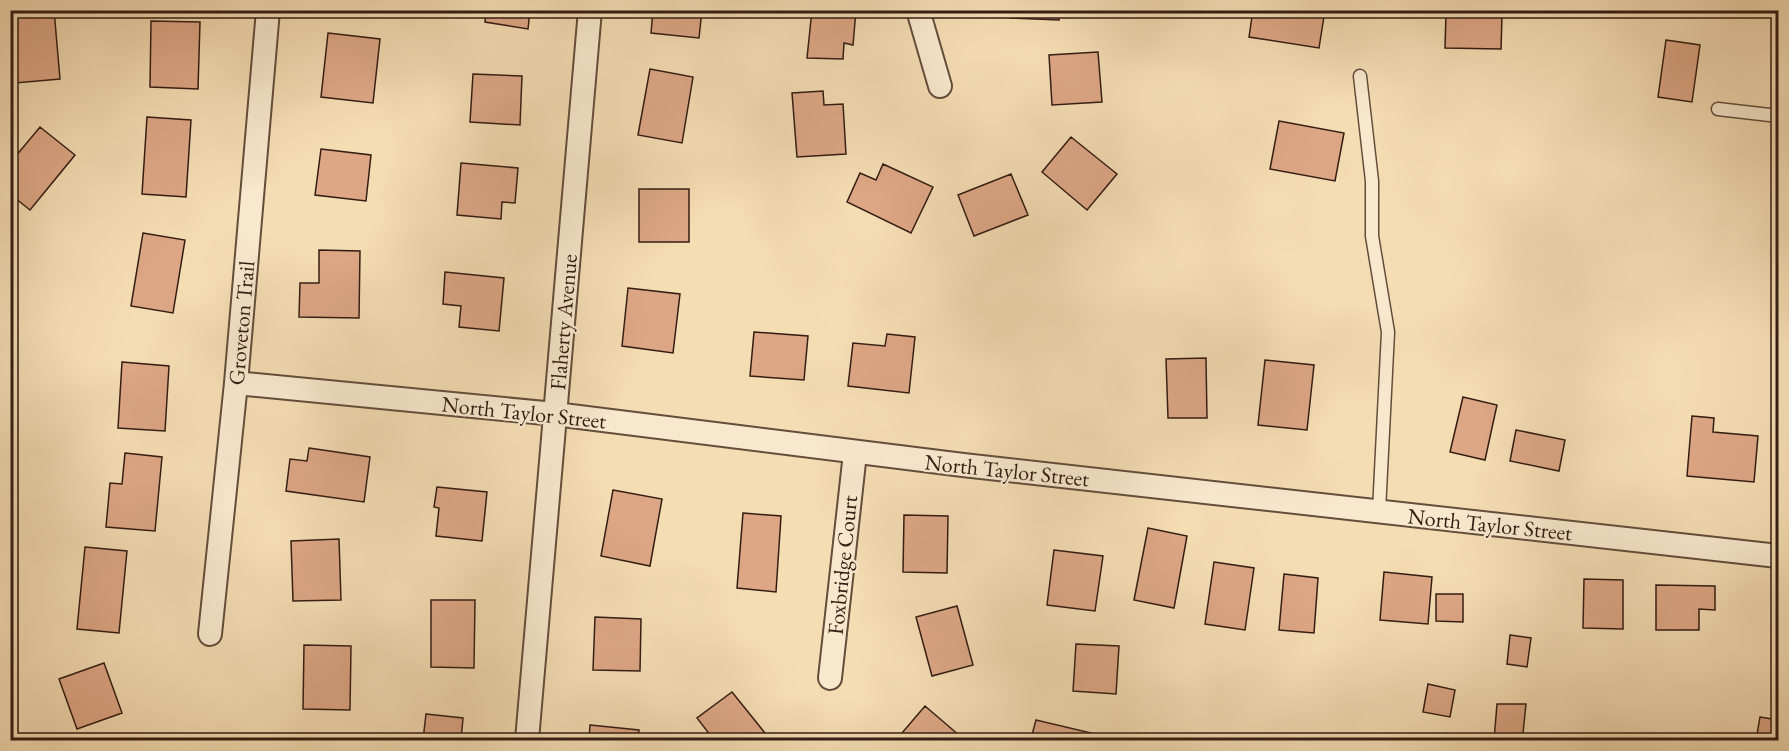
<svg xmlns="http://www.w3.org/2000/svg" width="1789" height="751" viewBox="0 0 1789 751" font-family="'EB Garamond',serif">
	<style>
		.building { fill: #dda685; stroke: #331d13; stroke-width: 1.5 }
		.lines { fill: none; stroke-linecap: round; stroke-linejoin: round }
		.lane-casing { stroke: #634d3b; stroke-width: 15 }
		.street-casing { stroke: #634d3b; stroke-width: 26 }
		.lane { stroke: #f8e8ce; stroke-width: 12 }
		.street { stroke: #f8e8ce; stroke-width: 22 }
		.labels { text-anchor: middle; stroke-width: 4.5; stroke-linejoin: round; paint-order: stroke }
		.street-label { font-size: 22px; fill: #331d13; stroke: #f8e8ce }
	</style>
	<rect width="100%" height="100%" fill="#f4dcb3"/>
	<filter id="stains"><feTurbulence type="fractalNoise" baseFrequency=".00333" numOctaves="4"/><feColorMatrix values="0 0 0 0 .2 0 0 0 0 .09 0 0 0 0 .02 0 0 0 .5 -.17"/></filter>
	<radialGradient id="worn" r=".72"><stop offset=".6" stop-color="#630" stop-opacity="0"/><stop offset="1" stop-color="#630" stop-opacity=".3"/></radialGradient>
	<path class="building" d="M10 10H54L60 79 15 83Z
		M486 10H530L528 29 485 22Z
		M653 10H702L699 38 651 33Z
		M812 10H856L853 45 844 43 843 59 807 58Z
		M1010 10H1059V20L1010 18Z
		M1253 10H1325L1319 48 1249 37Z
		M1673 10H1707L1706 17Z
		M1446 13 1502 15 1501 49 1445 48Z
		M151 21 200 22 198 89 150 87Z
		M328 33 380 39 373 103 321 97Z
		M1666 40 1700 45 1692 102 1658 97Z
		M1098 52 1102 102 1052 105 1049 55Z
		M650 69 693 77 682 143 638 135Z
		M473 74 522 76 520 125 470 122Z
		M823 91 824 105 843 104 846 154 797 157 792 93Z
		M147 117 191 120 186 197 142 194Z
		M1279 121 1344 133 1335 181 1270 169Z
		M40 127 75 155 30 210 10 194V163Z
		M1071 137 1117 174 1087 210 1042 172Z
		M321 149 371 155 366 201 315 195Z
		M461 163 518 168 515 203 502 202 501 219 457 215Z
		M883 164 933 187 911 233 847 202 860 173 876 180Z
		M1011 174 1028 215 974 236 958 195Z
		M639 189H689V242H639Z
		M143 233 185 240 173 313 131 306Z
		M319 250 360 251 359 318 299 317 300 283H319Z
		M445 272 504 278 499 331 459 327 461 306 443 304Z
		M628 288 680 294 673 353 622 346Z
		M754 332 808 336 804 380 750 376Z
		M887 334 915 337 909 393 848 386 853 343 885 346Z
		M1206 358 1207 418H1168L1166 359Z
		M1265 360 1314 365 1307 430 1258 425Z
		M122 362 169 366 165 431 118 428Z
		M1463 397 1497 405 1485 460 1450 452Z
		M1692 416 1714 418 1713 432 1758 436 1754 482 1687 476Z
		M1516 430 1565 440 1559 471 1510 461Z
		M309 448 370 457 364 502 286 491 290 459 307 461Z
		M125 453 162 457 155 531 106 527 110 483 122 484Z
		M437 487 487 492 482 541 436 536 439 508 434 507Z
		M613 490 662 499 650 566 601 556Z
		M743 513 781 516 776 592 737 588Z
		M904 515 948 516 947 573 903 572Z
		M1148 528 1187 536 1174 608 1134 600Z
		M339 539 341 600 293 601 291 541Z
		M85 547 127 551 119 633 77 629Z
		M1054 550 1103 556 1095 611 1047 605Z
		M1214 562 1254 568 1245 630 1205 624Z
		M1384 572 1432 577 1428 624 1380 620Z
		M1284 574 1318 578 1314 633 1279 630Z
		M1584 579 1623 580V629L1583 628Z
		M1656 585 1715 586V610L1699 609V630H1656Z
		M1436 594H1463V622L1436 621Z
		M431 600H475L474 668 431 667Z
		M957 606 973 665 932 676 916 617Z
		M595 617 641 619 640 671 593 670Z
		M1510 635 1531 638 1527 667 1507 664Z
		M1076 644 1119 646 1116 694 1073 691Z
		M304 645 351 646 350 710 303 709Z
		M104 663 122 713 77 729 59 679Z
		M1428 684 1455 690 1450 717 1423 712Z
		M732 692 765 733 755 740H714L697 718Z
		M1497 704H1526L1523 733 1512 734V740H1494Z
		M925 706 960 736 956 740H896Z
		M426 714 463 718 461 740H423Z
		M1760 717 1778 720V740H1756Z
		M1036 720 1108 737 1107 740H1056L1032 735Z
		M590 725 639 730 638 740H589Z"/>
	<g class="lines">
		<g class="lane-casing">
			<path id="lane" d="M1360 76 1372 181V236L1388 332 1379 511
				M1718 109 1778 116"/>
		</g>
		<g class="street-casing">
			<path id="street" d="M920 10V17L940 86
				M236 383 555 414 963 465 1778 556
				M210 634 236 383 268 10
				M830 678 855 453
				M527 740 590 10"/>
		</g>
		<use href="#lane" class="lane"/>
		<use href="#street" class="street"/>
	</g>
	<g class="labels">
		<g class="street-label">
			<text transform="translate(563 322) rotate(-85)" y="8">Flaherty Avenue</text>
			<text transform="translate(241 323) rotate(-85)" y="8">Groveton Trail</text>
			<text transform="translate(524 412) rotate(6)" y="8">North Taylor Street</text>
			<text transform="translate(1007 470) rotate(6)" y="8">North Taylor Street</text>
			<text transform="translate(1490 524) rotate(6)" y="8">North Taylor Street</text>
			<text transform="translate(842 565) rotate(-84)" y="8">Foxbridge Court</text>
		</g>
	</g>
	<rect width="1789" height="751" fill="none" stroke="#f4dcb3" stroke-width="36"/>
	<rect x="12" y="12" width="1765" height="727" fill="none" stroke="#331d13" stroke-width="3"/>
	<rect x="18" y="18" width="1753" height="715" fill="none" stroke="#331d13" stroke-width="1.5"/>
	<rect width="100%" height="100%" filter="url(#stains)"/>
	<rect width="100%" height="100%" fill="url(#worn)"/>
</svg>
